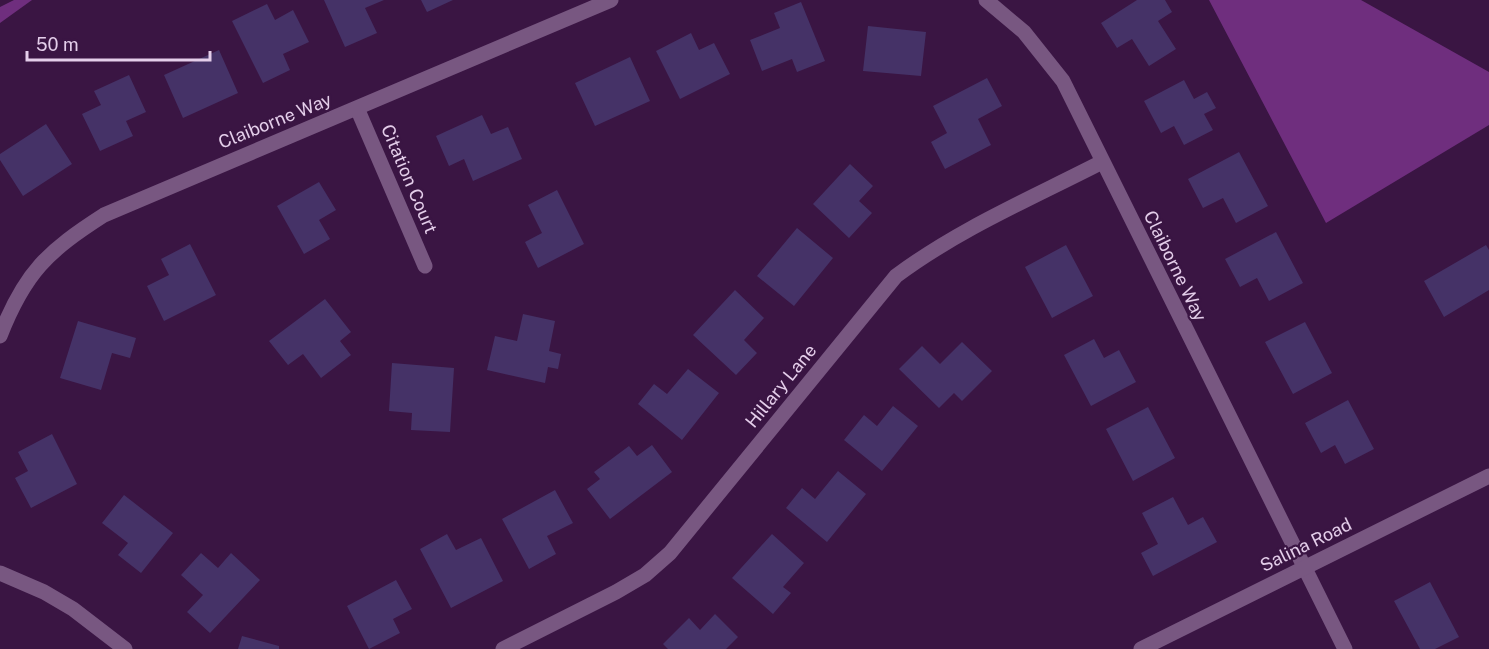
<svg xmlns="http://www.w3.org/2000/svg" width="1489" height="649" viewBox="0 0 1489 649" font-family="'Public Sans',sans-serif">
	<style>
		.green { fill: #6f2e7e }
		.building { fill: #453267 }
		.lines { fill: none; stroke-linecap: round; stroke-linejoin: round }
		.minor { stroke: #785781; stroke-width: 15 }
		.tertiary { stroke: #785781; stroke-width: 15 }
		.labels { text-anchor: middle; stroke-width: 4.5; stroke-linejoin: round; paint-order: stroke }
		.street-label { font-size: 18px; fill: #e4ceea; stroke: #3a1543 }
	</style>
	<rect width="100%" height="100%" fill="#3a1543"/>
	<path class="green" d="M14 0H32L0 23V7Z
		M1209 0H1361L1489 72V125L1326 223Z"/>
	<path class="building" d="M324 0H384L365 8 377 33 345 47Z
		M421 0H453L427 12Z
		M1137 0H1165L1172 12 1158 21 1176 49 1149 66 1132 39 1117 48 1101 23Z
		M801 2 825 61 797 72 792 59 762 71 750 40 780 28 774 13Z
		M267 4 275 20 293 10 309 42 283 54 290 70 263 83 232 21Z
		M868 26 926 32 921 76 863 71Z
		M691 33 699 50 714 43 730 74 680 99 656 51Z
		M219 50 238 93 183 118 164 75Z
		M630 57 650 101 595 126 575 83Z
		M129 75 146 112 126 121 133 136 100 151 82 114 101 105 94 91Z
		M987 78 1002 106 978 119 991 145 945 169 931 142 947 133 933 106Z
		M1184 80 1194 99 1207 92 1216 108 1204 114 1213 130 1184 145 1174 126 1161 133 1144 101Z
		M482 115 491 134 508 127 522 159 473 181 464 159 449 166 436 136Z
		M46 124 72 164 23 196 0 160V154Z
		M1239 152 1268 206 1236 223 1223 198 1203 208 1188 179Z
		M850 164 873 186 859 201 872 213 849 238 813 204Z
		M319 182 336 210 319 220 330 239 304 254 277 206Z
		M557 190 584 244 538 268 525 242 542 233 528 205Z
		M797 228 833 258 794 306 757 276Z
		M1276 232 1303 283 1269 301 1257 278 1240 287 1225 259Z
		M190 244 216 295 164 321 147 286 169 275 161 259Z
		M1066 245 1093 296 1052 318 1025 267Z
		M1486 245 1489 250V290L1444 317 1424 281Z
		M735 290 764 318 744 340 757 353 736 375 693 335Z
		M325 299 351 332 340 341 351 355 321 378 303 354 288 365 269 341Z
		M523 314 555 321 549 351 561 354 558 369 548 367 545 383 487 370 495 336 517 341Z
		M78 321 136 338 130 358 112 353 101 390 60 378Z
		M1305 322 1332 373 1293 394 1265 342Z
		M1094 339 1104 358 1119 350 1136 382 1091 406 1064 355Z
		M962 342 992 371 962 401 954 393 939 408 899 369 922 346 940 364Z
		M392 363 454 368 450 432 411 430 412 413 389 411Z
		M688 369 719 393 682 440 638 404 654 384 667 394Z
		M1348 400 1374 449 1345 464 1335 445 1321 453 1305 423Z
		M893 406 918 426 882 471 844 440 864 415 877 426Z
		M1148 407 1175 458 1133 481 1106 429Z
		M52 434 77 484 31 508 15 478 28 471 18 452Z
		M652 445 672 472 610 519 587 489 600 479 594 472 629 446 637 456Z
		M838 471 866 494 827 542 786 508 802 488 815 499Z
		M555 490 573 523 547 536 556 554 529 569 502 519Z
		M124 495 173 533 141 573 118 555 128 543 102 523Z
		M1173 497 1188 525 1203 517 1217 542 1153 576 1141 553 1158 544 1142 513Z
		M447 534 456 550 481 538 503 581 451 608 420 549Z
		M772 534 804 563 783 587 791 593 773 614 732 578Z
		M201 553 218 568 231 553 260 580 210 633 187 612 203 595 181 575Z
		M396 580 412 609 393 619 400 633 369 649 347 606Z
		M1430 582 1459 637 1435 649H1420L1394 601Z
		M715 614 738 637 726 649H668L663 644 689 618 700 630Z
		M242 636 279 646V649H238Z"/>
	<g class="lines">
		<path class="minor" d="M986 0 1024 32 1063 81 1345 649
			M357 108 425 266
			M0 336C25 272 48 251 104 215L611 0
			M0 573 44 592 73 609 125 649
			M503 649 616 592 645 575 670 553 896 276C959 229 1032 198 1102 162"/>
		<path class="tertiary" d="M1141 649 1489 476"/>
	</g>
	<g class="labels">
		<g class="street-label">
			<text transform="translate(275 121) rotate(-22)" y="6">Claiborne Way</text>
			<text transform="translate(409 179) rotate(67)" y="6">Citation Court</text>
			<text transform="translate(1175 266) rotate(64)" y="6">Claiborne Way</text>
			<text transform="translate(781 386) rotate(-51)" y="6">Hillary Lane</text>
			<text transform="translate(1306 545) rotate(-26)" y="6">Salina Road</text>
		</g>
	</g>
	<path d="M27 51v9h183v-9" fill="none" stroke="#e4ceea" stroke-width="3"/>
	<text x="36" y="51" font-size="18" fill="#e4ceea" stroke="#3a1543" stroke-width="4.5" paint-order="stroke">50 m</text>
</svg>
